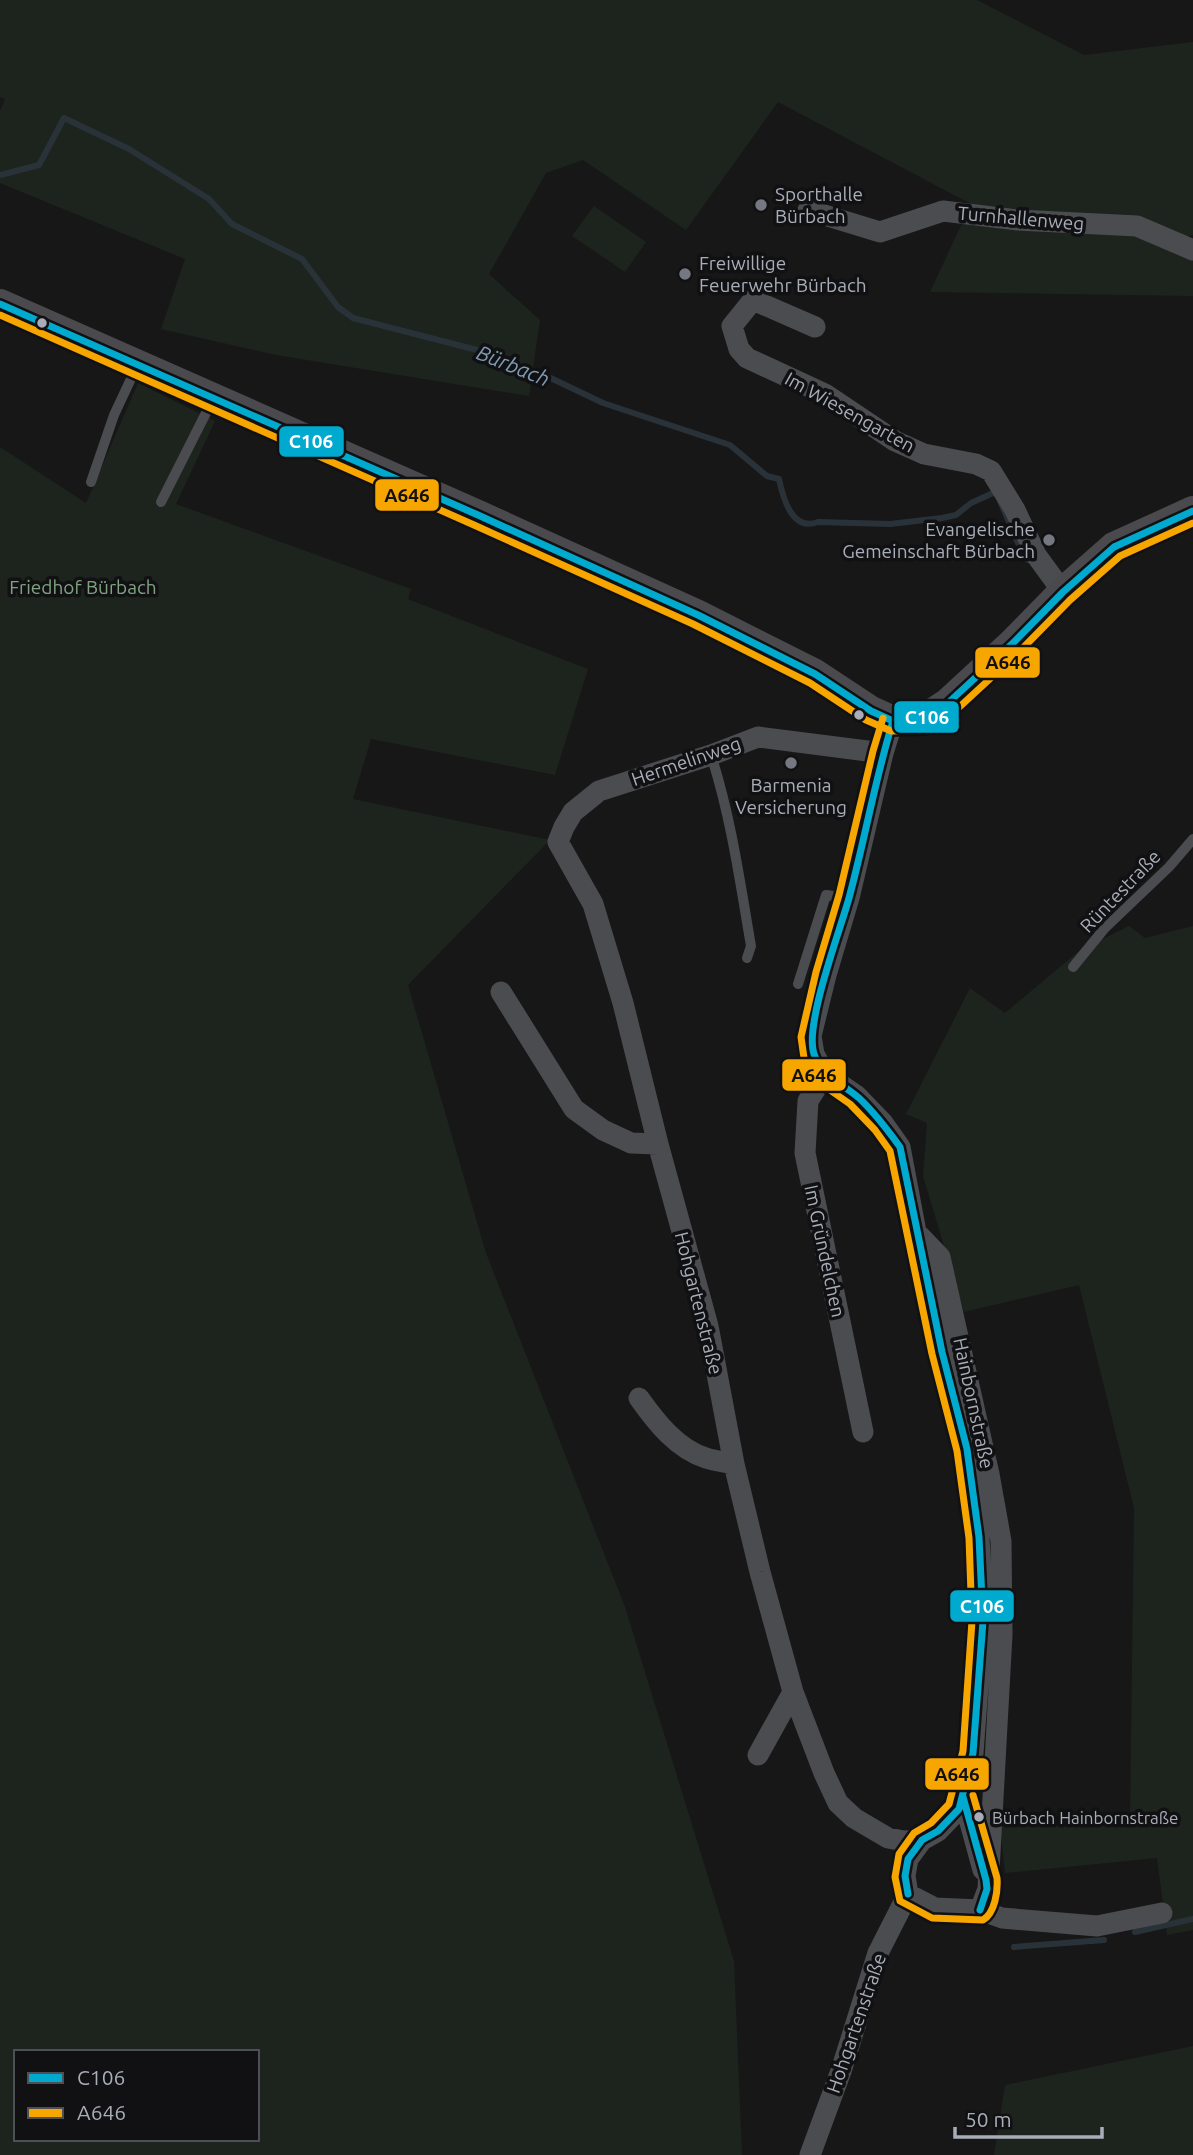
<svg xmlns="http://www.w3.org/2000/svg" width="1193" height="2155" viewBox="0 0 1193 2155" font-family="Ubuntu,sans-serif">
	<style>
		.green { fill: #1d241e; fill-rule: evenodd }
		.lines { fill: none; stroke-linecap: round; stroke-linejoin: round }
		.stream { stroke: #2a3239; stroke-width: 6 }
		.lane { stroke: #4b4c50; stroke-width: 10 }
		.street { stroke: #4b4c50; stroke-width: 21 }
		.secondary { stroke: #4a4a4e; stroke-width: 30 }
		.bus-1-casing { stroke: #111113; stroke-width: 12 }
		.bus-2-casing { stroke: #111113; stroke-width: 12 }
		.bus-1 { stroke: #00a9ce; stroke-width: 7 }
		.bus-2 { stroke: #f7a600; stroke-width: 7 }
		.poi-dot { fill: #757880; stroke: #111113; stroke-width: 2.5 }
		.bus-dot { fill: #a8adb8; stroke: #111113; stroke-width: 2.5 }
		.labels { text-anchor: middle; stroke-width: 7; stroke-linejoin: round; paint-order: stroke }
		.bus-label { font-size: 17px; fill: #a8adb8; stroke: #111113; text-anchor: start }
		.poi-label { font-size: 19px; fill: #a8adb8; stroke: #111113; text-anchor: start }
		.street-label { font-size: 19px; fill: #a8adb8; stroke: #111113 }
		.park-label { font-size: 19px; fill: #7fa381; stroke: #111113 }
		.water-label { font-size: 21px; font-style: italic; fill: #7f9bb3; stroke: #111113 }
		.line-badge { stroke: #111113; stroke-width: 2.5 }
		.badge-label { font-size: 19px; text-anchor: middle; font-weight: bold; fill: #fff }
		.pale-badge-label { font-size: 19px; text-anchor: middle; font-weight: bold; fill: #111 }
	</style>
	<rect width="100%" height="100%" fill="#171717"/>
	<path class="green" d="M0 0H977L1084 55 1193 42V235L1183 237 1193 243V296L930 292 971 204 778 102 686 230 583 160 546 173 489 274 540 320 529 396 276 355 161 329 185 259 0 183V111L5 99 0 97Z
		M594 206 646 242 625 272 572 236Z
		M138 383 215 421 176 504 411 589 408 599 588 669 555 775 371 739 353 799 550 840 408 985 486 1253 625 1607 734 1961 742 2155H0V447L86 503ZM16 2052H257V2139H16Z
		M1129 926 1145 938 1193 926V1930L1167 1935 1157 1858 1005 1873 1000 1824 1130 1821 1134 1508 1079 1285 964 1312 923 1176 927 1123 906 1114 970 988 1005 1013 1079 951Z
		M1193 2046V2155H994L1005 2085Z"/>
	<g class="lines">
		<path class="stream" d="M0 175 39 165 64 118 129 149 209 199 232 224 302 259 338 307 353 318 477 350 536 371 603 403 730 445 767 476 779 479C783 498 792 532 818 522L890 524 942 518 956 515 971 503 993 493 997 494 1024 557 1028 560
			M1135 1932 1193 1919
			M1014 1947 1104 1940"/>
		<path class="lane" d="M91 482 114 415 136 368
			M161 502 212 401
			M711 755C731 817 740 882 751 946L747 958
			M1073 967 1104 929 1169 867 1193 839
			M798 984 826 895 849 898"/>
		<path class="street" d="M808 210 880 232 943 211 1018 220 1137 226 1193 250
			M815 327 753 300 732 326 739 349 747 358 825 394 895 441 924 454 976 464 991 471 1015 510 1036 555 1063 592
			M893 721 883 753 849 898 826 975 811 1036 814 1054 825 1074 857 1096 883 1123 900 1147 916 1232 942 1352 967 1449 979 1537 983 1621 973 1753 959 1809 938 1831 922 1840 908 1859 905 1876 908 1894
			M883 753 758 737 711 755 599 791 573 812 564 827 558 842 593 904 623 1003 658 1144 708 1326 734 1464 760 1572 793 1692 824 1773 838 1803 854 1818 888 1838 904 1841 922 1840
			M501 992 574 1109 603 1130 631 1143 658 1144
			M825 1074 808 1101 805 1153 863 1432
			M916 1232 940 1257 989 1474 1001 1541 1002 1635 988 1889 980 1910
			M639 1398C656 1422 677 1449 706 1458 715 1461 725 1462 734 1464
			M758 1755 793 1692
			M963 1797 983 1870
			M908 1894 935 1908 980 1910 1002 1918 1097 1926 1162 1913
			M810 2155 841 2071 878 1953 908 1894"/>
		<path class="secondary" d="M0 304 478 515 698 615 815 674 871 711 893 721 922 720 948 703 1013 643 1063 592 1114 547 1193 511"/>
		<g class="bus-1-casing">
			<path id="bus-1" d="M0 304 478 515 698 615 815 674 871 711 893 721 922 720 948 703 1013 643 1063 592 1114 547 1193 511
				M893 721C875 779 865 839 849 898 840 931 804 1025 814 1054 822 1077 842 1083 859 1098 875 1113 887 1129 900 1147L942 1352 967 1449 979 1537 983 1621 973 1753 959 1809 938 1831 922 1840 908 1859 905 1876 908 1894
				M963 1797 986 1880 987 1889 980 1910"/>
		</g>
		<g class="bus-2-casing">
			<path id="bus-2" d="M0 315 474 525 693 624 810 683 866 720 891 731 925 730 954 712 1020 651 1070 600 1120 556 1193 523
				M883 718 873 751 839 895 816 972 801 1037 804 1058 817 1081 850 1104 875 1130 890 1151 932 1354 957 1451 969 1538 972 1621 963 1751 949 1804 931 1823 914 1833 899 1854 895 1877 900 1901 932 1918 983 1920C995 1913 998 1891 997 1878L973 1795"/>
		</g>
		<use href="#bus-1" class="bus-1"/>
		<use href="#bus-2" class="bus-2"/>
	</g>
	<g class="poi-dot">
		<circle cx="761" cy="205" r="7"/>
		<circle cx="685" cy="274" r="7"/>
		<circle cx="1049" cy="540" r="7"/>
		<circle cx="791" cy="763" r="7"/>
	</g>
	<g class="bus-dot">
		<circle cx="42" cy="323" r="6"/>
		<circle cx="859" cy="715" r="6"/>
		<circle cx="979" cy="1817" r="6"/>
	</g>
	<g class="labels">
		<g class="bus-label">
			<text x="992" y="1824">Bürbach Hainbornstraße</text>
		</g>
		<g class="poi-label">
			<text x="775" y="201">Sporthalle<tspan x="775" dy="22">Bürbach</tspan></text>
			<text x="699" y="270">Freiwillige<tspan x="699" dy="22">Feuerwehr Bürbach</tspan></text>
			<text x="1035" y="536" text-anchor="end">Evangelische<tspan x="1035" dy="22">Gemeinschaft Bürbach</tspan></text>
			<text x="791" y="792" text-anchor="middle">Barmenia<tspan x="791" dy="22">Versicherung</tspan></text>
		</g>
		<g class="street-label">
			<text transform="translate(1021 218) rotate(5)" y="7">Turnhallenweg</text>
			<text transform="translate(850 412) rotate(29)" y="7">Im Wiesengarten</text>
			<text transform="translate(686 761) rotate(-19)" y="7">Hermelinweg</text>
			<text transform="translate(1120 891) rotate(-46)" y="7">Rüntestraße</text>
			<text transform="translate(825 1251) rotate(78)" y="7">Im Gründelchen</text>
			<text transform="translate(699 1303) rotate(76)" y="7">Hohgartenstraße</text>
			<text transform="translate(974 1403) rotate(78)" y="7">Hainbornstraße</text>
			<text transform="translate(856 2023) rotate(-71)" y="7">Hohgartenstraße</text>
		</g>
		<g class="park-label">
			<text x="83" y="594">Friedhof Bürbach</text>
		</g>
		<g class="water-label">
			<text transform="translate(513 366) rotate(22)" y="7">Bürbach</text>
		</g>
	</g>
	<g class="line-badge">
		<rect x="278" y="425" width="67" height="33" rx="7" fill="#00a9ce"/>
		<rect x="374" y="478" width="66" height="34" rx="7" fill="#f7a600"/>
		<rect x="974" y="646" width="67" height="33" rx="7" fill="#f7a600"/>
		<rect x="893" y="700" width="67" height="34" rx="7" fill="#00a9ce"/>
		<rect x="781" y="1058" width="66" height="34" rx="7" fill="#f7a600"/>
		<rect x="949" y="1589" width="66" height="34" rx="7" fill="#00a9ce"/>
		<rect x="924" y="1757" width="66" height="34" rx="7" fill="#f7a600"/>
	</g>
	<g class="badge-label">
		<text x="311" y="448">C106</text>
		<text x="927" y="724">C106</text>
		<text x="982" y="1613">C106</text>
	</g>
	<g class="pale-badge-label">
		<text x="407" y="502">A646</text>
		<text x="1008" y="669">A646</text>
		<text x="814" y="1082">A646</text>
		<text x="957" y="1781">A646</text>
	</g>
	<rect x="14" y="2050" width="245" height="91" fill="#111113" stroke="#4d4f55" stroke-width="2"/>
	<rect x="28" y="2073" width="35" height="10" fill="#00a9ce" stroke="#4d4f55" stroke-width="2"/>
	<text x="77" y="2085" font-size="21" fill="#a8adb8">C106</text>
	<rect x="28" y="2108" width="35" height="10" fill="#f7a600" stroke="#4d4f55" stroke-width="2"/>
	<text x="77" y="2120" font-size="21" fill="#a8adb8">A646</text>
	<path d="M955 2127v10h147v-10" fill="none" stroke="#a8adb8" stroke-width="3.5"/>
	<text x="965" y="2127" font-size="21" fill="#a8adb8" stroke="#111113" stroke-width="5" paint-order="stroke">50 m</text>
</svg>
